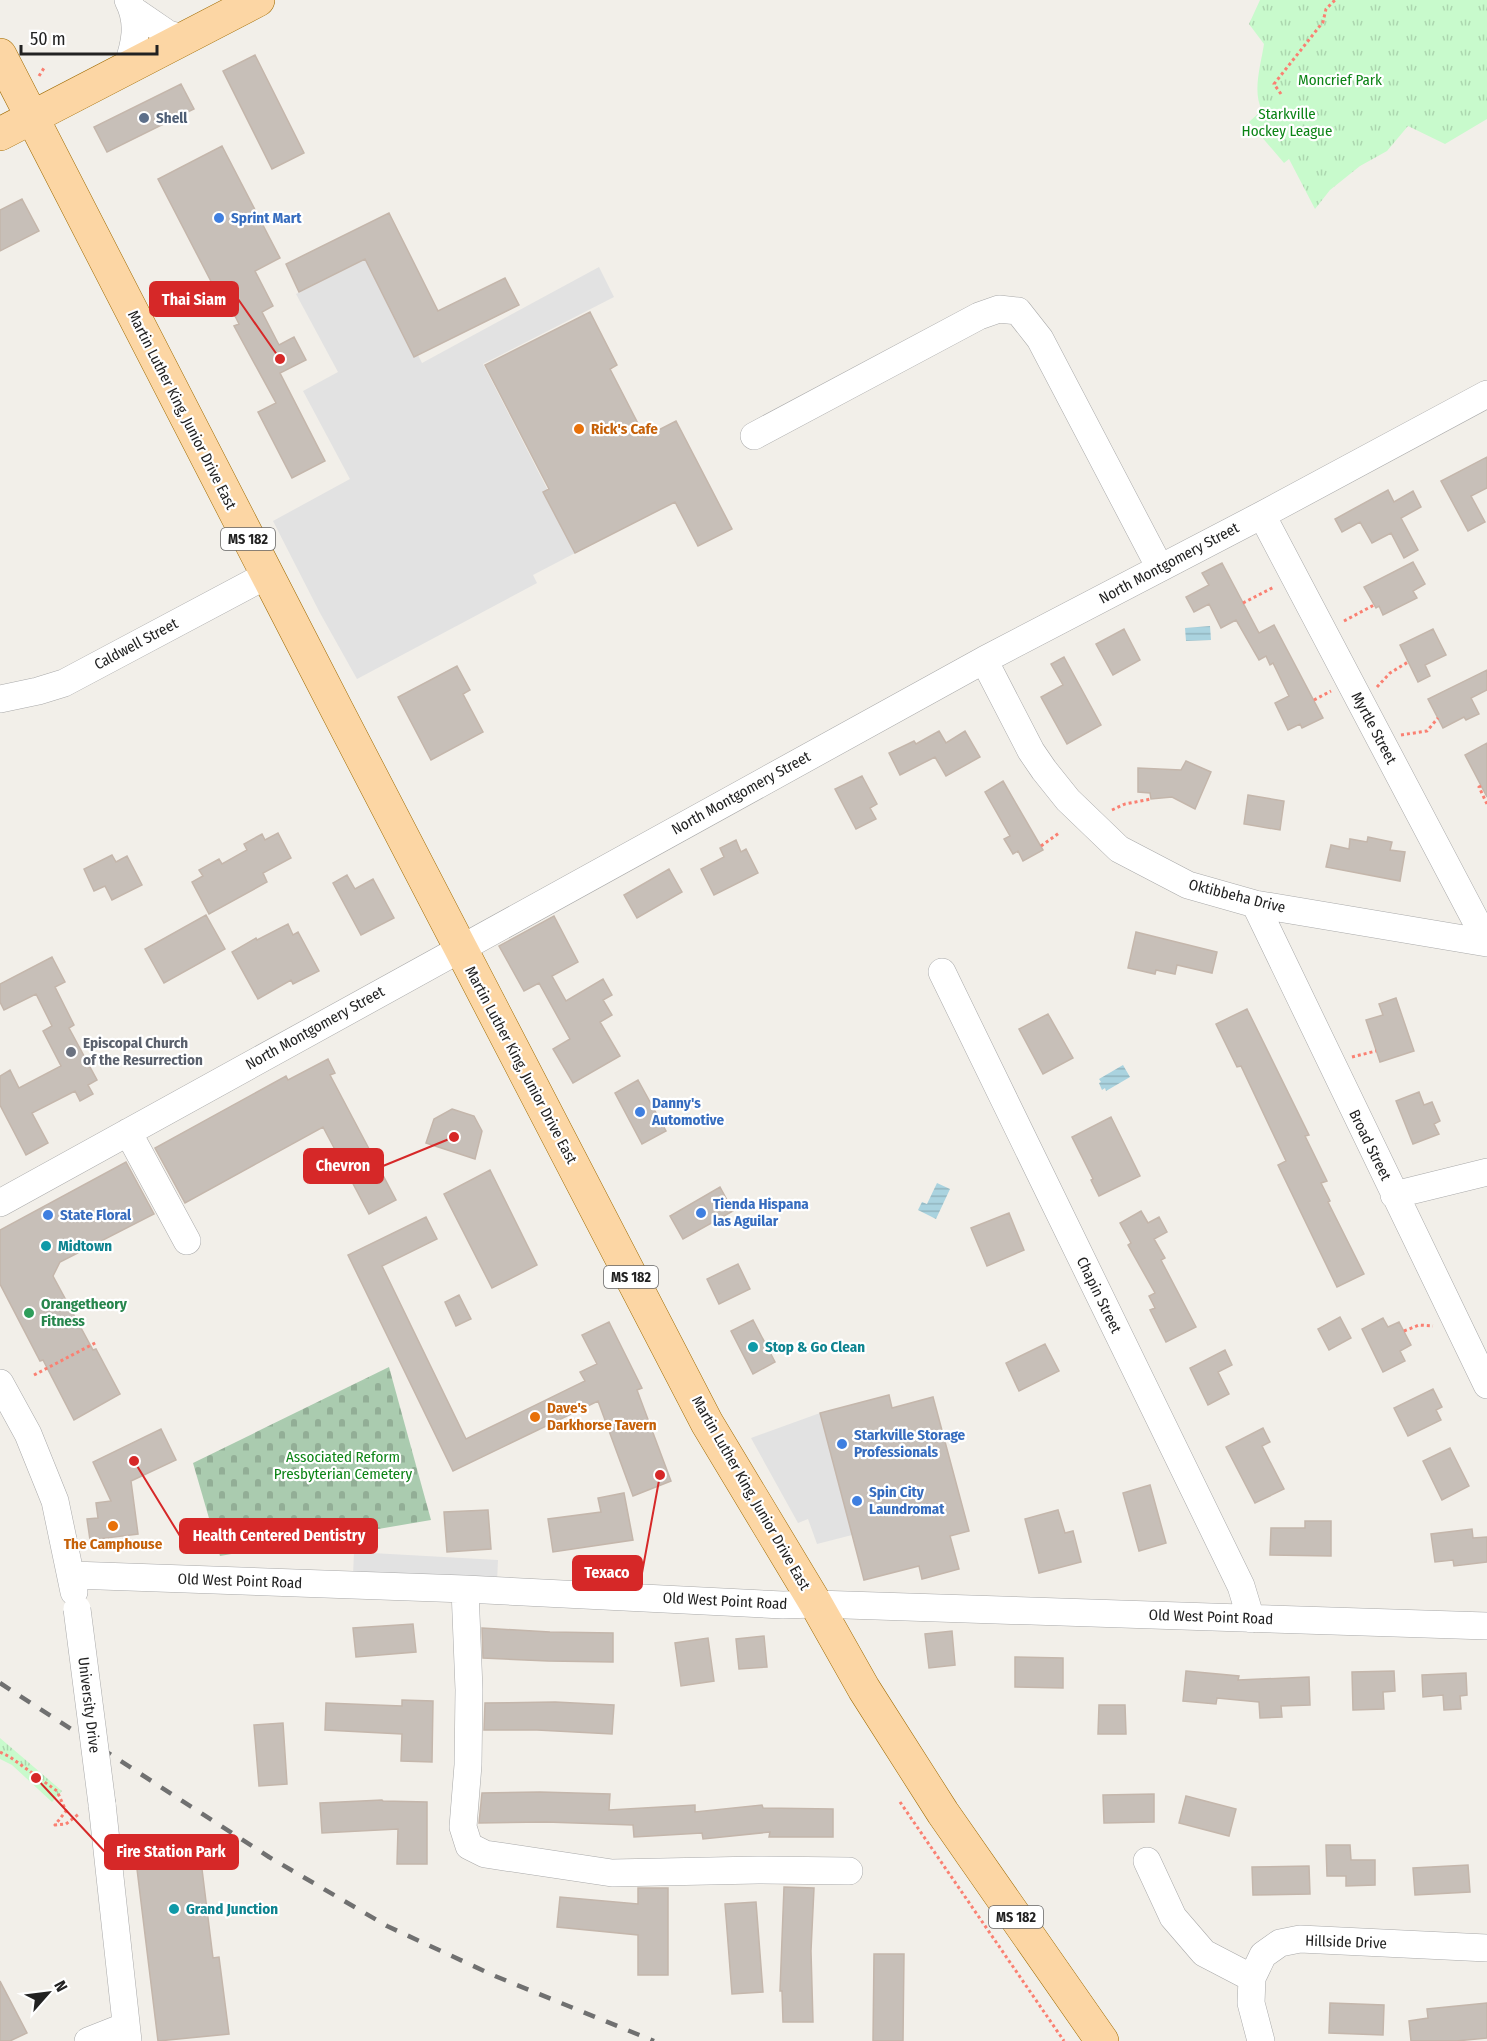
<svg xmlns="http://www.w3.org/2000/svg" width="1487" height="2041" viewBox="0 0 1487 2041" font-family="'Fira Sans Condensed',sans-serif">
	<style>
		.cemetery { fill: url(#cemetery-stones) }
		.park { fill: url(#park-tufts) }
		.parking { fill: #e2e2e2 }
		.water { fill: url(#water-rules) }
		.building { fill: #c7bfb8; stroke: #c4b6ab; stroke-width: 1.5 }
		.lines { fill: none; stroke-linecap: round; stroke-linejoin: round }
		.minor-casing { stroke: #a9a9a9; stroke-width: 28 }
		.major-casing { stroke: #a06b00; stroke-width: 34 }
		.path { stroke: #fa8072; stroke-width: 3; stroke-dasharray: 3 3; stroke-linecap: butt }
		.minor { stroke: #fff; stroke-width: 27 }
		.major { stroke: #fcd6a4; stroke-width: 33 }
		.rail { stroke: #707070; stroke-width: 4.5; stroke-dasharray: 12 12; stroke-linecap: butt }
		.minor-bridge-casing { stroke: #a9a9a9; stroke-width: 28; stroke-linecap: butt }
		.minor-bridge { stroke: #fff; stroke-width: 27 }
		.service-dot { fill: #5c6f8a; stroke: #fff; stroke-width: 2 }
		.shop-dot { fill: #3f7fe0; stroke: #fff; stroke-width: 2 }
		.food-dot { fill: #e8710a; stroke: #fff; stroke-width: 2 }
		.worship-dot { fill: #6b7280; stroke: #fff; stroke-width: 2 }
		.culture-dot { fill: #0f9aa8; stroke: #fff; stroke-width: 2 }
		.leisure-dot { fill: #2e9e5b; stroke: #fff; stroke-width: 2 }
		.labels { text-anchor: middle; stroke-width: 4.5; stroke-linejoin: round; paint-order: stroke }
		.shield { fill: #fff; stroke: #646464; stroke-width: 1.5 }
		.shield-label { font-size: 14px; font-weight: bold; fill: #222 }
		.park-label { font-size: 15px; fill: #0c8416; stroke: #fff }
		.service-label { font-size: 15px; font-weight: bold; fill: #4e5e75; stroke: #fff; text-anchor: start }
		.shop-label { font-size: 15px; font-weight: bold; fill: #366cbe; stroke: #fff; text-anchor: start }
		.street-label { font-size: 15px; fill: #222; stroke: #fff }
		.food-label { font-size: 15px; font-weight: bold; fill: #c56008; stroke: #fff; text-anchor: start }
		.worship-label { font-size: 15px; font-weight: bold; fill: #5b616d; stroke: #fff; text-anchor: start }
		.culture-label { font-size: 15px; font-weight: bold; fill: #0d838f; stroke: #fff; text-anchor: start }
		.leisure-label { font-size: 15px; font-weight: bold; fill: #27864d; stroke: #fff; text-anchor: start }
		.leader { fill: none; stroke: #d62828; stroke-width: 2 }
		.callout-dot { fill: #d62828; stroke: #fff; stroke-width: 2 }
		.callout { fill: #d62828; stroke: #d62828; stroke-width: 2 }
		.callout-label { font-size: 16px; text-anchor: middle; font-weight: bold; fill: #fff }
	</style>
	<defs>
		<pattern id="cemetery-stones" width="16" height="16" patternUnits="userSpaceOnUse" patternTransform="scale(1.5)"><rect width="16" height="16" fill="#aacbaf"/><path d="M2 7V4a2 2 0 0 1 4 0v3zM10 15v-3a2 2 0 0 1 4 0v3z" fill="#92ae96"/></pattern>
		<pattern id="park-tufts" width="24" height="20" patternUnits="userSpaceOnUse" patternTransform="scale(1.5)"><rect width="24" height="20" fill="#c8facc"/><path d="M3 7l-1-3M5 7V3M7 7l1-3M15 17l-1-3M17 17v-4M19 17l1-3" fill="none" stroke="#acd6af"/></pattern>
		<pattern id="water-rules" width="6" height="5" patternUnits="userSpaceOnUse" patternTransform="scale(1.5)"><rect width="6" height="5" fill="#aad3df"/><path d="M0 2.5h6" fill="none" stroke="#92b5bf"/></pattern>
	</defs>
	<rect width="100%" height="100%" fill="#f2efe9"/>
	<path class="cemetery" d="M389 1367 431 1520 220 1556 193 1463Z"/>
	<path class="park" d="M1260 0H1487V119L1445 144 1408 126 1387 151 1360 166 1330 190 1315 209 1289 159 1284 163 1249 122 1262 110C1252 92 1261 64 1264 44L1249 24Z
		M0 1738 62 1791 52 1802 12 1765 0 1759Z"/>
	<path class="parking" d="M369 257 422 363 599 267 614 297 483 364 579 551 533 575 537 583 357 679 320 613 273 521 350 479 303 391 338 372 296 294Z
		M820 1413 852 1535 817 1544 808 1519 798 1523 751 1438Z
		M354 1552 498 1560 497 1582 353 1575Z"/>
	<path class="water" d="M1210 626 1211 640 1186 641 1185 628Z
		M1123 1065 1130 1077 1106 1091 1105 1088 1102 1090 1099 1083 1101 1082 1099 1079Z
		M937 1183 950 1189 936 1219 918 1210 922 1202 927 1204Z"/>
	<path class="building" d="M255 55 304 153 272 169 223 71Z
		M181 84 194 109 107 152 94 127Z
		M222 146 280 258 255 271 273 306 262 312 279 345 294 337 306 360 280 373 325 461 292 478 258 412 276 403 234 326 239 324 221 288 216 291 158 179Z
		M22 199 39 231 0 251V210Z
		M389 213 438 311 505 278 519 305 414 357 365 259 299 292 286 264Z
		M590 312 617 365 610 369 645 437 676 421 732 529 698 546 675 502 575 553 543 492 549 489 485 365Z
		M1487 457V488L1471 496 1485 522 1468 531 1441 481Z
		M1388 490 1394 502 1413 491 1421 507 1401 518 1418 550 1404 558 1391 533 1372 543 1360 522 1342 532 1335 519Z
		M1413 562 1425 584 1413 591 1417 598 1383 615 1379 606 1376 608 1364 587Z
		M1222 563 1259 633 1274 625 1323 718 1302 728 1300 724 1288 730 1275 703 1289 696 1273 663 1270 665 1266 656 1259 660 1236 620 1221 628 1209 604 1194 612 1186 597 1209 585 1202 573Z
		M1124 629 1140 660 1113 675 1096 644Z
		M1433 629 1446 655 1425 665 1430 676 1418 682 1400 645Z
		M1064 657 1101 725 1067 744 1041 697 1063 685 1051 664Z
		M457 666 470 690 463 694 483 732 431 760 398 697Z
		M1487 670V690L1471 698 1479 714 1466 720 1464 717 1443 728 1428 699Z
		M939 731 946 743 965 731 980 757 946 776 935 757 900 775 889 753 914 741 916 744Z
		M1487 743V797L1465 755Z
		M1186 761 1211 772 1195 809 1172 797 1151 799 1150 793 1138 792V768L1181 770Z
		M862 776 877 804 870 808 876 819 856 829 835 789Z
		M1003 781 1043 850 1023 861 1018 851 1013 854 1004 839 1010 836 985 792Z
		M1248 795 1284 801 1280 830 1244 824Z
		M278 833 291 858 263 873 267 882 209 914 192 882 203 876 199 870 219 859 222 864 247 850 244 844 262 834 265 840Z
		M1368 837 1392 842 1390 850 1405 852 1400 881 1326 867 1331 845 1349 849 1350 839 1367 842Z
		M736 840 741 852 746 849 758 873 714 895 701 869 724 857 720 848Z
		M112 855 116 862 127 856 142 885 112 900 105 886 94 891 84 869Z
		M669 869 682 892 637 918 624 895Z
		M347 875 355 889 373 879 394 918 361 935 333 883Z
		M206 915 225 949 164 983 145 949Z
		M554 916 578 962 552 976 566 1001 603 979 612 995 603 1000 612 1015 600 1022 620 1056 573 1083 553 1049 570 1039 539 983 524 991 499 946Z
		M288 924 293 935 298 932 319 971 293 984 291 980 258 999 232 952 256 938 257 940Z
		M1136 932 1217 952 1212 973 1177 965 1175 974 1156 970 1155 974 1128 968Z
		M52 957 65 982 55 987 74 1025 69 1028 97 1080 88 1085 93 1094 80 1101 75 1091 32 1113 48 1143 26 1155 0 1105V1076L10 1070 19 1088 61 1066 43 1031 52 1026 36 994 4 1010 0 1002V984Z
		M1396 998 1414 1051 1380 1062 1366 1020 1383 1015 1379 1004Z
		M1247 1009 1309 1135 1305 1136 1327 1181 1321 1183 1330 1201 1328 1202 1364 1274 1337 1287 1278 1165 1286 1161 1241 1066 1237 1067 1216 1024Z
		M1048 1014 1073 1058 1043 1074 1019 1029Z
		M328 1059 335 1073 330 1075 396 1200 369 1214 323 1127 185 1203 155 1148 286 1076 288 1080Z
		M638 1080 666 1131 642 1144 615 1093Z
		M1419 1092 1424 1105 1432 1102 1440 1121 1434 1124 1439 1134 1413 1144 1396 1101Z
		M452 1109 474 1116 482 1131 475 1159 426 1143 434 1119Z
		M1111 1117 1140 1176 1099 1196 1091 1180 1093 1179 1072 1137Z
		M126 1162 154 1214 60 1262 53 1276 93 1350 96 1349 120 1394 74 1420 43 1360 40 1361 0 1284V1230Z
		M490 1170 537 1265 492 1288 444 1194Z
		M720 1187 733 1211 683 1239 670 1216Z
		M1141 1211 1148 1223 1159 1217 1167 1232 1154 1239 1165 1258 1161 1260 1196 1327 1166 1342 1150 1310 1155 1308 1149 1296 1155 1293 1128 1245 1131 1243 1120 1223Z
		M1009 1213 1024 1250 987 1266 971 1228Z
		M426 1217 437 1239 382 1266 466 1439 585 1381 580 1372 597 1364 582 1335 609 1322 642 1388 637 1390 671 1481 633 1496 598 1401 453 1471 348 1255Z
		M738 1264 750 1289 719 1304 707 1279Z
		M459 1295 471 1319 456 1326 445 1302Z
		M1340 1317 1351 1338 1329 1350 1318 1329Z
		M1383 1318 1388 1327 1399 1322 1411 1345 1400 1351 1405 1361 1383 1372 1362 1329Z
		M753 1320 775 1362 753 1374 731 1331Z
		M1045 1344 1059 1371 1019 1391 1006 1363Z
		M1225 1350 1232 1365 1218 1372 1229 1394 1208 1405 1190 1368Z
		M1433 1389 1442 1407 1436 1410 1441 1420 1408 1436 1394 1408Z
		M889 1395 892 1408 933 1397 969 1531 950 1536 959 1569 922 1579 919 1566 864 1580 820 1413Z
		M1263 1428 1270 1442 1262 1446 1284 1489 1255 1503 1226 1447Z
		M161 1429 176 1460 131 1481 138 1534 90 1540 87 1519 98 1518 96 1503 111 1501 93 1462Z
		M1450 1448 1469 1486 1442 1500 1423 1461Z
		M1150 1485 1166 1543 1139 1551 1123 1493Z
		M624 1493 633 1540 553 1552 548 1519 601 1512 598 1498Z
		M488 1510 491 1549 447 1552 444 1512Z
		M1058 1510 1065 1533 1073 1531 1081 1562 1039 1573 1025 1519Z
		M1305 1521H1331V1556L1270 1555 1271 1528H1305Z
		M1472 1529 1473 1538 1487 1537V1562L1454 1566 1453 1560 1435 1562 1431 1534Z
		M413 1624 416 1652 356 1657 353 1628Z
		M482 1628 550 1632 613 1633V1662L548 1661 483 1658Z
		M952 1631 955 1665 929 1668 925 1634Z
		M764 1636 767 1667 739 1669 736 1639Z
		M708 1638 714 1681 681 1686 675 1643Z
		M1015 1657 1063 1658V1688L1015 1687Z
		M1186 1671 1239 1676 1238 1680 1309 1677 1310 1705 1281 1706 1282 1717 1260 1718 1259 1702 1217 1698 1216 1704 1183 1701Z
		M1394 1671 1395 1691 1383 1692 1384 1709 1353 1710 1352 1672Z
		M1466 1673 1467 1695 1460 1696 1461 1709 1444 1710 1443 1695 1423 1697 1422 1675Z
		M402 1700 433 1701 432 1762 401 1761 402 1734 325 1730 326 1703 402 1706Z
		M555 1702 614 1705 612 1734 537 1730H484L485 1703Z
		M1099 1705H1125L1126 1734H1098Z
		M283 1723 287 1784 259 1786 254 1725Z
		M540 1792 610 1794 609 1810 695 1805V1812L762 1805 763 1808 833 1809V1837H769L770 1832 703 1839 702 1833 634 1837 633 1825 546 1822 479 1823 482 1793Z
		M1154 1794V1822L1104 1823 1103 1795Z
		M1186 1796 1236 1809 1229 1836 1179 1823Z
		M382 1800 383 1801 427 1802V1864H397L398 1829 322 1833 320 1803Z
		M1326 1845H1350L1351 1860H1375V1885L1346 1886V1876H1327Z
		M200 1853 213 1958 219 1957 229 2034 158 2041 136 1861Z
		M1468 1865 1470 1892 1415 1895 1413 1868Z
		M1309 1866 1310 1894 1253 1895 1252 1867Z
		M784 1887 814 1888 811 1951 813 2022H783L782 1991H780Z
		M638 1888H668V1975H638V1935L557 1927 560 1897 638 1904Z
		M756 1902 763 1992 732 1994 725 1904Z
		M874 1954H904L903 2041H873Z
		M0 1981 27 2033 10 2041H0Z
		M1330 2003 1384 2005 1383 2035 1329 2033Z
		M1487 2003V2038L1456 2041H1411L1409 2021 1428 2018 1427 2009Z"/>
	<g class="lines">
		<g class="minor-casing">
			<path id="minor" d="M133 10 168 34 184 38
				M127 67C135 44 140 23 128 0
				M754 436 979 316 999 309 1018 311 1040 339 1160 568
				M1262 515 1487 942
				M984 660 1031 751 1044 770 1068 800 1119 849 1188 885 1255 904 1487 943
				M0 699 38 691 64 683 267 575
				M1255 904 1487 1385
				M942 972 1241 1586 1251 1619
				M128 1132 187 1241
				M1394 1195 1487 1172
				M0 1203 984 660 1262 515 1487 394
				M0 1383 28 1434 55 1501 74 1592
				M72 1575 465 1589 783 1605 816 1604 1487 1626
				M465 1589 469 1690 468 1765 463 1827 469 1846 485 1854 612 1873 758 1870 849 1871
				M102 1804 128 2041
				M1147 1861 1173 1917 1204 1953 1252 1978
				M88 2041 126 2026
				M1261 2041 1251 2003 1252 1978 1263 1955 1280 1943 1300 1939 1487 1948"/>
		</g>
		<g class="major-casing">
			<path id="major" d="M0 55 338 712 707 1423 816 1604 864 1689 943 1813 1102 2041
				M0 134 258 0"/>
		</g>
		<path class="path" d="M39 76 44 68
			M1281 94 1274 84 1323 22 1326 9 1335 0
			M1243 603 1274 587
			M1344 621 1374 605
			M1377 687 1390 673 1408 662
			M1314 700 1331 691
			M1401 735 1427 731 1438 718
			M1481 786 1479 787 1487 804
			M1112 810 1125 804 1151 799
			M1041 846 1059 833
			M1352 1057 1376 1051
			M1404 1331 1419 1325 1433 1326
			M34 1375 97 1342
			M0 1752 10 1757 57 1791 66 1811 55 1825 66 1824 80 1813
			M900 1802 1064 2041"/>
		<use href="#minor" class="minor"/>
		<use href="#major" class="major"/>
		<path class="rail" d="M0 1683 269 1857 387 1926 495 1976 654 2041"/>
		<g class="minor-bridge-casing">
			<path id="minor-bridge" d="M77 1609 102 1804"/>
		</g>
		<use href="#minor-bridge" class="minor-bridge"/>
	</g>
	<circle class="service-dot" cx="144" cy="118" r="6"/>
	<g class="shop-dot">
		<circle cx="219" cy="218" r="6"/>
		<circle cx="640" cy="1112" r="6"/>
		<circle cx="701" cy="1213" r="6"/>
		<circle cx="48" cy="1215" r="6"/>
		<circle cx="842" cy="1444" r="6"/>
		<circle cx="857" cy="1501" r="6"/>
	</g>
	<g class="food-dot">
		<circle cx="579" cy="429" r="6"/>
		<circle cx="535" cy="1417" r="6"/>
		<circle cx="113" cy="1526" r="6"/>
	</g>
	<circle class="worship-dot" cx="71" cy="1052" r="6"/>
	<g class="culture-dot">
		<circle cx="46" cy="1246" r="6"/>
		<circle cx="753" cy="1347" r="6"/>
		<circle cx="174" cy="1909" r="6"/>
	</g>
	<circle class="leisure-dot" cx="29" cy="1313" r="6"/>
	<g class="labels">
		<g class="shield">
			<rect x="221" y="528" width="54" height="22" rx="4.5"/>
			<rect x="604" y="1266" width="54" height="22" rx="4.5"/>
			<rect x="989" y="1906" width="54" height="22" rx="4.5"/>
		</g>
		<g class="shield-label">
			<text x="248" y="544">MS 182</text>
			<text x="631" y="1282">MS 182</text>
			<text x="1016" y="1922">MS 182</text>
		</g>
		<g class="park-label">
			<text x="1340" y="85">Moncrief Park</text>
			<text x="1287" y="119">Starkville<tspan x="1287" dy="17">Hockey League</tspan></text>
			<text x="343" y="1462">Associated Reform<tspan x="343" dy="17">Presbyterian Cemetery</tspan></text>
		</g>
		<g class="service-label">
			<text x="156" y="123">Shell</text>
		</g>
		<g class="shop-label">
			<text x="231" y="223">Sprint Mart</text>
			<text x="652" y="1108">Danny's<tspan x="652" dy="17">Automotive</tspan></text>
			<text x="713" y="1209">Tienda Hispana<tspan x="713" dy="17">las Aguilar</tspan></text>
			<text x="60" y="1220">State Floral</text>
			<text x="854" y="1440">Starkville Storage<tspan x="854" dy="17">Professionals</tspan></text>
			<text x="869" y="1497">Spin City<tspan x="869" dy="17">Laundromat</tspan></text>
		</g>
		<g class="street-label">
			<text transform="translate(182 410) rotate(63)" y="5">Martin Luther King, Junior Drive East</text>
			<text transform="translate(1169 563) rotate(-28)" y="5">North Montgomery Street</text>
			<text transform="translate(136 644) rotate(-28)" y="5">Caldwell Street</text>
			<text transform="translate(1374 728) rotate(62)" y="5">Myrtle Street</text>
			<text transform="translate(741 793) rotate(-29)" y="5">North Montgomery Street</text>
			<text transform="translate(1237 896) rotate(14)" y="5">Oktibbeha Drive</text>
			<text transform="translate(315 1028) rotate(-29)" y="5">North Montgomery Street</text>
			<text transform="translate(521 1065) rotate(62)" y="5">Martin Luther King, Junior Drive East</text>
			<text transform="translate(1370 1145) rotate(64)" y="5">Broad Street</text>
			<text transform="translate(1099 1295) rotate(64)" y="5">Chapin Street</text>
			<text transform="translate(751 1493) rotate(60)" y="5">Martin Luther King, Junior Drive East</text>
			<text transform="translate(240 1581) rotate(2)" y="5">Old West Point Road</text>
			<text transform="translate(725 1601) rotate(3)" y="5">Old West Point Road</text>
			<text transform="translate(1211 1617) rotate(2)" y="5">Old West Point Road</text>
			<text transform="translate(89 1705) rotate(83)" y="5">University Drive</text>
			<text transform="translate(1346 1942) rotate(2)" y="5">Hillside Drive</text>
		</g>
		<g class="food-label">
			<text x="591" y="434">Rick's Cafe</text>
			<text x="547" y="1413">Dave's<tspan x="547" dy="17">Darkhorse Tavern</tspan></text>
			<text x="113" y="1549" text-anchor="middle">The Camphouse</text>
		</g>
		<g class="worship-label">
			<text x="83" y="1048">Episcopal Church<tspan x="83" dy="17">of the Resurrection</tspan></text>
		</g>
		<g class="culture-label">
			<text x="58" y="1251">Midtown</text>
			<text x="765" y="1352">Stop &amp; Go Clean</text>
			<text x="186" y="1914">Grand Junction</text>
		</g>
		<g class="leisure-label">
			<text x="41" y="1309">Orangetheory<tspan x="41" dy="17">Fitness</tspan></text>
		</g>
	</g>
	<path class="leader" d="M280 359L238 299M454 1137L383 1166M134 1461L180 1536M660 1475L642 1573M36 1778L105 1852"/>
	<g class="callout-dot">
		<circle cx="280" cy="359" r="6"/>
		<circle cx="454" cy="1137" r="6"/>
		<circle cx="134" cy="1461" r="6"/>
		<circle cx="660" cy="1475" r="6"/>
		<circle cx="36" cy="1778" r="6"/>
	</g>
	<g class="callout">
		<rect x="150" y="282" width="88" height="34" rx="6"/>
		<rect x="304" y="1149" width="79" height="34" rx="6"/>
		<rect x="180" y="1519" width="197" height="34" rx="6"/>
		<rect x="573" y="1556" width="69" height="34" rx="6"/>
		<rect x="105" y="1835" width="133" height="34" rx="6"/>
	</g>
	<g class="callout-label">
		<text x="194" y="305">Thai Siam</text>
		<text x="343" y="1171">Chevron</text>
		<text x="279" y="1541">Health Centered Dentistry</text>
		<text x="607" y="1578">Texaco</text>
		<text x="171" y="1857">Fire Station Park</text>
	</g>
	<g transform="translate(48 1993) rotate(62)" stroke="#ffffff" stroke-width="4.5" paint-order="stroke">
	<path d="M0-4.5L10 22L0 15L-10 22Z" fill="#222222"/>
	<text y="-9" font-size="16" font-weight="bold" text-anchor="middle" fill="#222222">N</text>
	</g>
	<path d="M21 45v9h136v-9" fill="none" stroke="#222222" stroke-width="3"/>
	<text x="30" y="45" font-size="18" fill="#222222" stroke="#ffffff" stroke-width="4.5" paint-order="stroke">50 m</text>
</svg>
